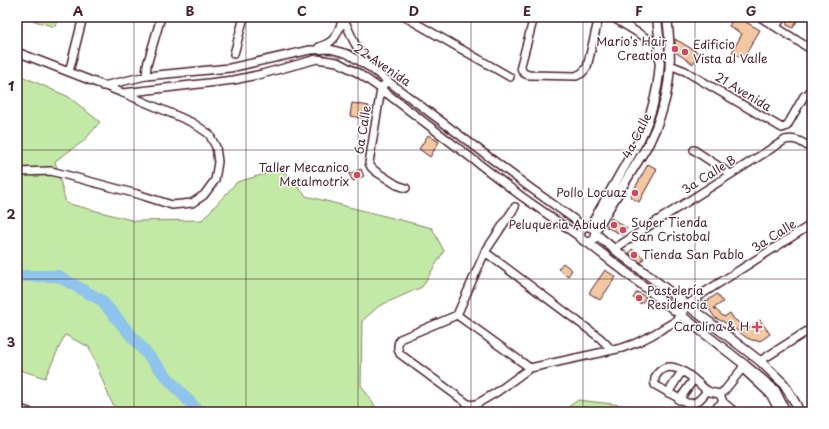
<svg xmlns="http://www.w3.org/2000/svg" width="829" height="429" viewBox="0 0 829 429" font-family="'Playpen Sans',sans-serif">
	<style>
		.green { fill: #c2e9a5; stroke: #868468 }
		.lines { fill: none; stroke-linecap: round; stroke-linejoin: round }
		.river { stroke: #8fc4ec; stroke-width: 12 }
		.building { fill: #f4c7a3; stroke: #4a1f2b }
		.minor-casing { stroke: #4a1f2b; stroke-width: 10 }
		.major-casing { stroke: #4a1f2b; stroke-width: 11 }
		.minor { stroke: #fff; stroke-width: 7 }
		.major { stroke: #fff; stroke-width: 8 }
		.grid { fill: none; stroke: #4a1f2b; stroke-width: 1; stroke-opacity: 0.55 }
		.poi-dot { fill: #d1495b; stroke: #fff; stroke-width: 1.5 }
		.labels { text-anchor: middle; stroke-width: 3; stroke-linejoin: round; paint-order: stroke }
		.poi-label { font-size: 12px; fill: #4a1f2b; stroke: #fff; text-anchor: end }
		.street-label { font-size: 12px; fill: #4a1f2b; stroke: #fff }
		.neatline { fill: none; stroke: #4a1f2b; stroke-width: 1.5 }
		.grid-label { font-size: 13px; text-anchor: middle; font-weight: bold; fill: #4a1f2b }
	</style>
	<rect width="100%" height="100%" fill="#fff"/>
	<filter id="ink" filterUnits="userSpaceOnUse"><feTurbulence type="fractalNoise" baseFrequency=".025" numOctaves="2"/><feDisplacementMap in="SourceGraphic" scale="8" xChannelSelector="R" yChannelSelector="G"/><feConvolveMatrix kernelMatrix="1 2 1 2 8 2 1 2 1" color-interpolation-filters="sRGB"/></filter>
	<g filter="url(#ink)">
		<path class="green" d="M21 17H58L55 27Z
			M17 74 69 97 100 122 84 141 55 161 66 203 135 221 202 220 237 182 282 169 306 196 432 228 444 251 422 287 379 306 362 321 361 385 379 412H117L110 399 89 347 65 335 45 378 17 369Z
			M578 400 631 406 648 412H561Z"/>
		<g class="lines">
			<path class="river" d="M17 276H58L101 300 171 382 199 412"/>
		</g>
		<path class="building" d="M734 17H747L744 21 760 30 743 59 732 52 742 34 729 26Z
			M787 17H799L793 28 787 25 786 20Z
			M675 39 699 53 693 64 675 52Z
			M352 103 369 106 367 119 350 116Z
			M428 135 439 142 430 157 419 149Z
			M648 164 657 169 639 202 630 197Z
			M361 169 364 176 353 181 349 174Z
			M611 218 627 228 623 235 606 227Z
			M632 249 644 258 641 263 629 253Z
			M563 263 572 270 568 276 558 269Z
			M605 270 616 277 600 300 589 293Z
			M637 292 646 297 641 304 633 298Z
			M717 294 723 302 714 308 724 317 730 313 733 318 747 329 760 320 770 334 762 340 758 341 752 340 747 338 728 324 715 318 704 301 706 300 707 301Z"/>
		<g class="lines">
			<g class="minor-casing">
				<path id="minor" d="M343 17 354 42 368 65
					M405 17 510 77
					M534 17 521 65C521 71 523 74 529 75L576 76 582 73 587 67 599 17
					M612 17 648 39 652 40 659 41
					M760 17 812 50
					M776 27 782 17
					M319 47C336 42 337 34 343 19
					M17 52 123 93 175 115 193 123 209 134 216 147 218 162 215 180 204 195 192 203 172 205 137 194 51 171 17 172
					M234 54 244 17
					M670 65 685 71 782 128 787 126 804 96
					M69 72 83 17
					M146 76 147 65 161 17
					M387 80 381 89 369 163 371 167 375 171 397 185 406 188
					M103 86 146 76 230 68 310 50 330 49 348 54 369 67 529 187 585 227
					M123 93 234 80 262 74 317 59 337 62 358 73 381 89 521 196 581 238
					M808 94 812 88
					M694 150 730 174
					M515 207 485 252 457 315 400 339C397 345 397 349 400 354L468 404 474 405 480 402 497 392 530 368 622 348 636 343 652 335 674 322 681 315 687 305 705 292 812 224
					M641 231 785 140C796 137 803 143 812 149
					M614 249 637 234
					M485 252 600 338 612 350
					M457 315 530 368
					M760 361 812 328
					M742 368 770 394 777 407
					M707 391C701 398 697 405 687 403L655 385C654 380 655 375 660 371 671 361 687 373 696 381 700 384 704 389 708 391 712 393 716 393 720 394L725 390 745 365
					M668 393 682 371
					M720 394 723 402 735 412
					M679 400 694 379
					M17 408 29 412
					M718 412 717 407 723 402"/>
			</g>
			<g class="major-casing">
				<path id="major" d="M580 234a8 8 0 1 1 16 0a8 8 0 1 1-16 0Z
					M590 227 640 139C653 112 660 84 660 54 660 42 658 29 657 17
					M595 231 649 143C671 98 673 66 667 17
					M596 234 614 249 760 361 784 384 796 404 799 412
					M587 242 745 365 775 390 786 412"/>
			</g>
			<use href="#minor" class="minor"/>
			<use href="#major" class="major"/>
		</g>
	</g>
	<path class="grid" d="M134 17V412M246 17V412M358 17V412M471 17V412M583 17V412M695 17V412M17 150H812M17 279H812"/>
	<g class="poi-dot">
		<circle cx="675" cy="49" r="4"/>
		<circle cx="685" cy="52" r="4"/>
		<circle cx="357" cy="175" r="4"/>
		<circle cx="635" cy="193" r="4"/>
		<circle cx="614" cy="225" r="4"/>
		<circle cx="623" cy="230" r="4"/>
		<circle cx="634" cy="255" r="4"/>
		<circle cx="639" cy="298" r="4"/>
		<path d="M755 321h4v4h4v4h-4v4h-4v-4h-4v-4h4z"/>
	</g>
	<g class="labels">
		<g class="poi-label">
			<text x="667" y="46">Mario's Hair<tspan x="667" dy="14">Creation</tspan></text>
			<text x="693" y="49" text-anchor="start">Edificio<tspan x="693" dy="14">Vista al Valle</tspan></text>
			<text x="349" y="172">Taller Mecanico<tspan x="349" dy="14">Metalmotrix</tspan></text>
			<text x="627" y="197">Pollo Locuaz</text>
			<text x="631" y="227" text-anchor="start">Super Tienda<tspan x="631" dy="14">San Cristobal</tspan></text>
			<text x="606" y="229">Peluqueria Abiud</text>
			<text x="642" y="259" text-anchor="start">Tienda San Pablo</text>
			<text x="647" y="295" text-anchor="start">Pastelería<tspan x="647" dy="14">Residencia</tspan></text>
			<text x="749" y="331">Carolina &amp; H</text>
		</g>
		<g class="street-label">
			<text transform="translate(382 65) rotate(34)" y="4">22 Avenida</text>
			<text transform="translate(743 92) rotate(31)" y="4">21 Avenida</text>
			<text transform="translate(363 130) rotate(-81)" y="4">6a Calle</text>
			<text transform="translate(637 136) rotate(-63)" y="4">4a Calle</text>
			<text transform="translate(709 175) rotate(-32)" y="4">3a Calle B</text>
			<text transform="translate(774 236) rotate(-32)" y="4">3a Calle</text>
		</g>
	</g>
	<rect width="829" height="429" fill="none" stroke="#fff" stroke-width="44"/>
	<rect x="22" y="22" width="785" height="385" class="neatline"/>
	<g class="grid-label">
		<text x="78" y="16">A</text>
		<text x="190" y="16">B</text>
		<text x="302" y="16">C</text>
		<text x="414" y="16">D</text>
		<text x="527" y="16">E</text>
		<text x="639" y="16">F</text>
		<text x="751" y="16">G</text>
		<text x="11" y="91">1</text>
		<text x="11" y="219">2</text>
		<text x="11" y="347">3</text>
	</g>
</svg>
